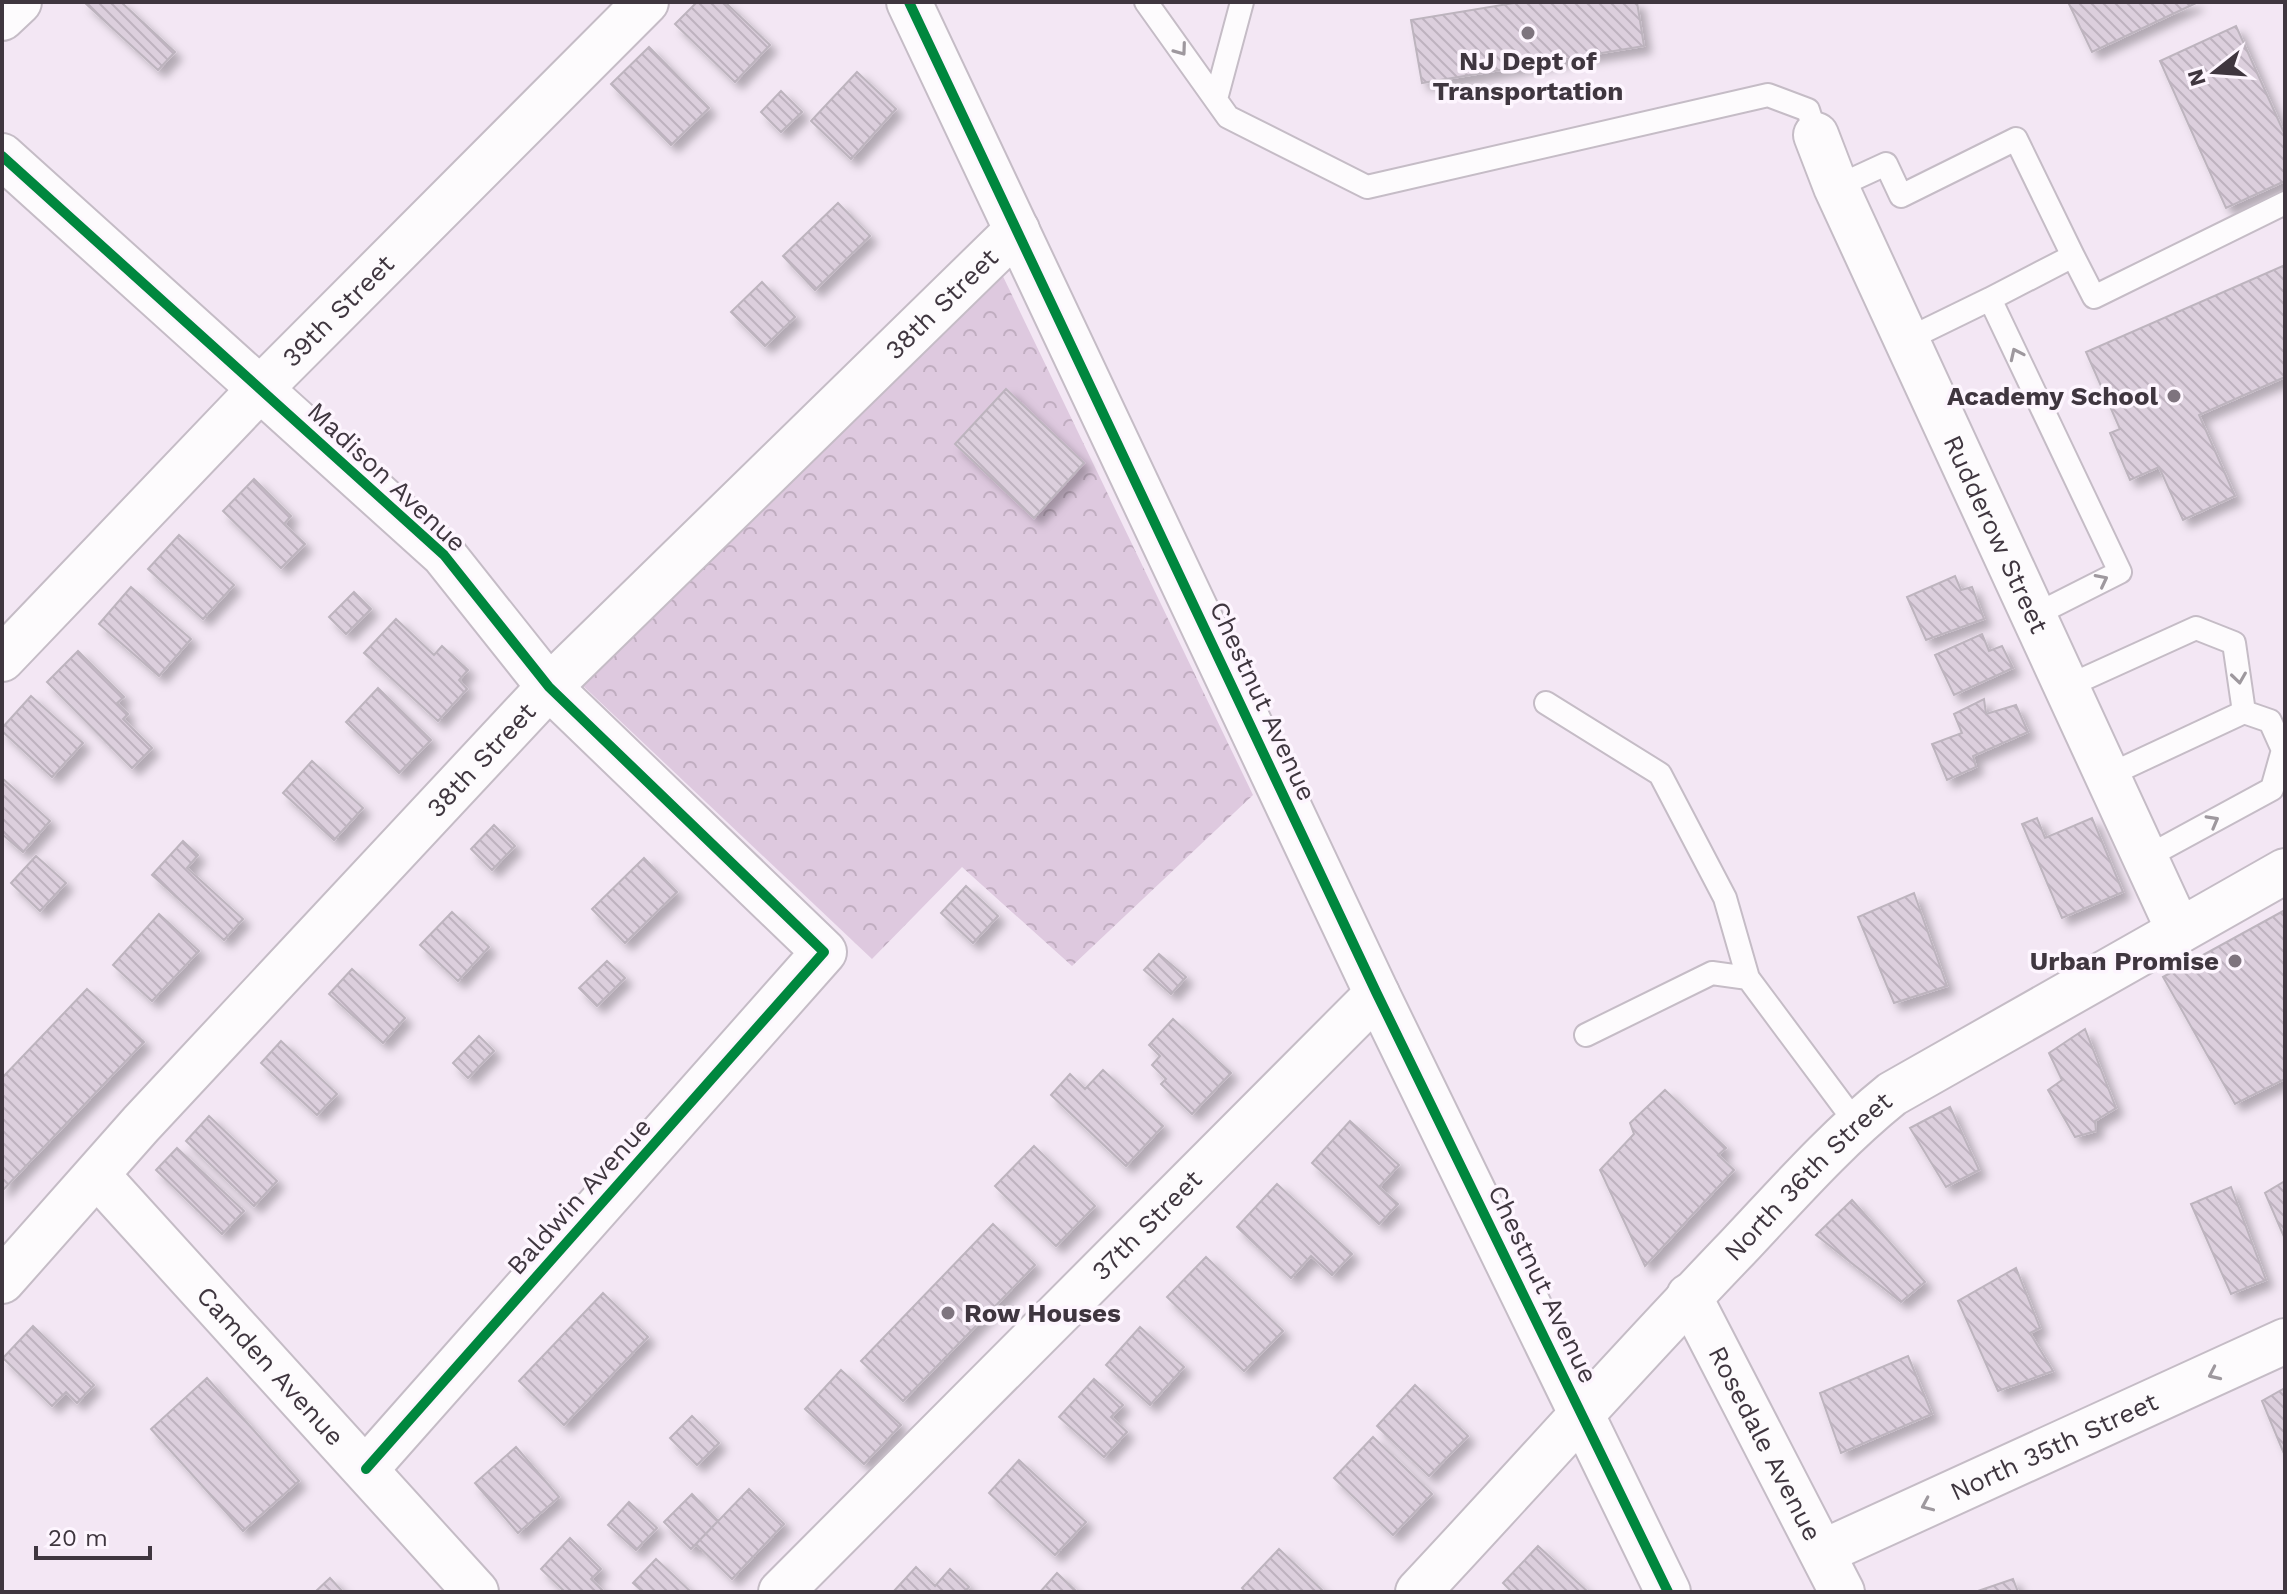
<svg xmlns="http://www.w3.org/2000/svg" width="2287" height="1594" viewBox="0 0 2287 1594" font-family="'Work Sans',sans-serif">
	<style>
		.park { fill: url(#park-crowns) }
		.building { fill: url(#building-back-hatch); stroke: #bdb4be; stroke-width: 2; filter: url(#shadow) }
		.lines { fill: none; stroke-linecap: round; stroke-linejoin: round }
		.lane-casing { stroke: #c5bcc6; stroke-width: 26 }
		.street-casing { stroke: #c5bcc6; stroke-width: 48 }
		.secondary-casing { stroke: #c5bcc6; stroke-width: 48 }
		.lane { stroke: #fdfbfd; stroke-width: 22 }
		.street { stroke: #fdfbfd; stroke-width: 44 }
		.secondary { stroke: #fdfbfd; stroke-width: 44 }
		.cycleway-casing { stroke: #fdf5fe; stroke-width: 15 }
		.cycleway { stroke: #00873e; stroke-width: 10 }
		.oneway { stroke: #9e989e }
		.poi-dot { fill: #7e747e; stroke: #fdf5fe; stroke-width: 3 }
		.labels { text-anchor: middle; stroke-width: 7; stroke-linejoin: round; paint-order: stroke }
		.poi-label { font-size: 26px; font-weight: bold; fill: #3f363f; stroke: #fdf5fe; text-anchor: end }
		.street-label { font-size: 26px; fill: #3f363f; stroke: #fdf5fe }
	</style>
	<defs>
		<pattern id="park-crowns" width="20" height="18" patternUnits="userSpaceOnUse" patternTransform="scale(2)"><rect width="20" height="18" fill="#dec9df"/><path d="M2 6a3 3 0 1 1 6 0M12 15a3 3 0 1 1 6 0" fill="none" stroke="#c0adc0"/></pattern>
		<pattern id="building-back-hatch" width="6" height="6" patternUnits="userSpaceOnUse" patternTransform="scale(2)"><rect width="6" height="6" fill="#dccfdd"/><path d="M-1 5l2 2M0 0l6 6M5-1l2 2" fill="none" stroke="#beb2bf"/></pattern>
		<filter id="shadow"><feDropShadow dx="7" dy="7" stdDeviation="4" flood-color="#0004"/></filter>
	</defs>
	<rect width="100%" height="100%" fill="#f3e7f4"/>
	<path class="park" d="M997 264 1253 795 1072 966 962 867 872 959 579 682Z"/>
	<path class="building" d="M84 2H121L175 52 158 70Z
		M697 2H725L770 45 735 82 675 24Z
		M1520 2H1637L1644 46 1422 83 1411 20Z
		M2068 2H2196V3L2092 52Z
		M2236 26 2285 135V181L2226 208 2160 61Z
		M649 47 709 108 671 145 611 84Z
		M857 72 896 109 851 159 811 121Z
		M781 91 802 112 781 132 761 112Z
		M838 203 870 236 815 290 783 256Z
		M2285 265V377L2199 415 2235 496 2183 520 2159 467 2130 480 2110 433 2120 429 2086 352Z
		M762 282 795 317 765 346 731 312Z
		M1006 389 1084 463 1034 518 955 444Z
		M254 479 291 516 284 524 305 544 281 568 223 511Z
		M179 535 234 585 203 619 148 569Z
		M1955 576 1961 590 1972 587 1984 619 1926 640 1907 597Z
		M131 587 191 639 159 676 99 624Z
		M354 592 371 609 346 634 329 617Z
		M396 619 434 655 442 646 468 670 459 680 467 689 438 721 364 653Z
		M1982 634 1989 651 2002 646 2013 668 1954 695 1935 655Z
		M78 651 124 697 117 703 128 714 123 719 152 748 132 768 47 682Z
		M378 688 431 740 399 773 346 722Z
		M31 696 83 743 52 777 2 731V728Z
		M1984 699 1986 714 2016 705 2028 732 1973 756 1976 767 1947 780 1932 744 1962 733 1954 714Z
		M312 761 363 808 334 840 283 793Z
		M2 778 50 821 23 852 2 834Z
		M2037 818 2045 838 2092 818 2123 892 2062 918 2022 824Z
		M494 825 515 846 492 870 471 849Z
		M183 841 198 855 187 868 243 919 224 940 152 875Z
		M36 856 66 883 40 911 11 883Z
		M644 858 677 892 625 943 592 909Z
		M966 886 998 916 973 943 941 913Z
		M1914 893 1947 986 1894 1003 1858 917Z
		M2285 910V1079L2235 1104 2163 977Z
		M452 912 489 947 458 981 420 945Z
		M159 914 199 951 152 1001 113 965Z
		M1159 954 1186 977 1171 994 1144 970Z
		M607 961 625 978 597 1006 579 988Z
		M352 969 405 1018 383 1043 329 994Z
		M87 989 144 1042 2 1191V1078Z
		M1173 1019 1231 1073 1192 1114 1161 1084 1166 1079 1152 1065 1160 1056 1149 1045Z
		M2085 1029 2116 1108 2095 1121 2096 1131 2075 1137 2048 1090 2062 1080 2049 1053Z
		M479 1036 494 1051 468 1078 453 1063Z
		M281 1041 337 1094 317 1115 261 1063Z
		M1103 1070 1163 1126 1126 1166 1051 1095 1070 1074 1085 1089Z
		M1665 1090 1726 1148 1718 1155 1734 1170 1645 1266 1600 1170 1634 1134 1630 1123Z
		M1950 1107 1979 1170 1946 1187 1910 1128Z
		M209 1116 277 1181 254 1206 186 1141Z
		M1350 1121 1399 1165 1379 1187 1398 1204 1379 1224 1312 1163Z
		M1034 1146 1095 1206 1056 1246 995 1186Z
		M177 1148 244 1211 222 1234 156 1170Z
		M2285 1181V1239L2265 1193Z
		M1277 1184 1352 1254 1332 1275 1311 1256 1291 1278 1237 1227Z
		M2231 1187 2266 1280 2231 1294 2191 1204Z
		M1852 1200 1925 1282 1901 1302 1816 1235Z
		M993 1224 1035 1265 903 1401 861 1361Z
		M1206 1257 1283 1331 1244 1371 1167 1297Z
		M2016 1268 2040 1328 2030 1333 2053 1371 1998 1391 1958 1301Z
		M603 1293 648 1337 564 1425 519 1381Z
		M33 1326 94 1385 77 1403 66 1392 52 1406 3 1358Z
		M1140 1327 1184 1367 1150 1405 1106 1365Z
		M1908 1356 1932 1414 1841 1453 1820 1393Z
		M841 1370 901 1425 864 1464 805 1409Z
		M207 1378 299 1481 243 1531 151 1429Z
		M1094 1379 1123 1405 1111 1417 1127 1432 1104 1457 1059 1417Z
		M1415 1385 1468 1436 1429 1476 1377 1426Z
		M2285 1388V1456L2262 1401Z
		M692 1416 719 1443 697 1465 670 1438Z
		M1373 1437 1432 1494 1393 1535 1334 1478Z
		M516 1447 559 1497 518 1533 475 1483Z
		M1019 1460 1086 1522 1055 1555 989 1493Z
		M749 1489 784 1524 732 1579 696 1544Z
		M692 1494 718 1521 691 1549 664 1522Z
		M629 1502 657 1528 636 1550 608 1525Z
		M570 1538 601 1569 591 1579 604 1592H565L541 1569Z
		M1538 1546 1588 1592H1512L1503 1583Z
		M1279 1549 1324 1592H1246L1242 1588Z
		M656 1559 691 1592H643L633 1583Z
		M916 1567 935 1586 950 1569 969 1587 964 1592H893Z
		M1057 1573 1077 1592H1040Z
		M330 1578 343 1592H315Z
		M2013 1579 2018 1592H1975Z"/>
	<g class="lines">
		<g class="lane-casing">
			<path id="lane" d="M1146 2 1228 117 1367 187 1768 95 1808 110 1816 135
				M1216 99 1242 2
				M1836 187 1886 164 1901 196 2016 139 2073 256
				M1990 299 2073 256 2094 297 2285 203
				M1906 340 1990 299 2120 572 2033 616
				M2066 687 2196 628 2234 643 2244 712
				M1546 703 1660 774 1725 898 1748 978
				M2107 776 2244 712 2270 721 2283 750 2272 789 2145 858
				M1586 1035 1712 973 1748 978 1856 1123"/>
		</g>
		<g class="street-casing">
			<g id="street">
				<path d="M909 2 1377 994 1668 1592"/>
				<path d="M2 18 19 2"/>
				<path id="s1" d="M1816 135 1836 187 2179 931"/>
				<path d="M2 156 444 555 549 687 824 952 366 1469"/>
				<path id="s2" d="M2 659 260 389 646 2"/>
				<path id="s3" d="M97 1175 476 1592"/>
				<path id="s4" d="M2 1281 141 1124 549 687 1017 230"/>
				<path id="s5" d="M1689 1296 1842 1592"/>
				<path id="s6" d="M1823 1552 2285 1341"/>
				<path id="s7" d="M781 1592 1377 994"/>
			</g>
		</g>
		<g class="secondary-casing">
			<g id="secondary">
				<path id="s8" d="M1418 1592C1525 1478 1628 1361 1737 1248 1787 1195 1835 1140 1892 1094L2285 871"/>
			</g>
		</g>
		<use href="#lane" class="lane"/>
		<use href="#street" class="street"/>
		<use href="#secondary" class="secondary"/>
		<g class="cycleway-casing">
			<path id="cycleway" d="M909 2 1377 994 1668 1592
				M2 156 444 555 549 687 824 952 366 1469"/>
		</g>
		<use href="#cycleway" class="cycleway"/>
	</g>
	<defs><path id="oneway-chevron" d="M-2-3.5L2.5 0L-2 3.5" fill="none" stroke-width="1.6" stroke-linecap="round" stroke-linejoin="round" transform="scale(2)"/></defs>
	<g class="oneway">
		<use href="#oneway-chevron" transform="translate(1181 50) rotate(54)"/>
		<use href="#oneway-chevron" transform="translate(2016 354) rotate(-115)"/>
		<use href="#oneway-chevron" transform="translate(2102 580) rotate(-27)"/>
		<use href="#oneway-chevron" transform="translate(2239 678) rotate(82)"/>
		<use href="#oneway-chevron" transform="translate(2213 821) rotate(-29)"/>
		<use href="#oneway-chevron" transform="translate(2214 1374) rotate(155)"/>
		<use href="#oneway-chevron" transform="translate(1927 1505) rotate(156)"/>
	</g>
	<g class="poi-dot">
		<circle cx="1528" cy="33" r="8"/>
		<circle cx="2174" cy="396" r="8"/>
		<circle cx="2235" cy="961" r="8"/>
		<circle cx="948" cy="1313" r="8"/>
	</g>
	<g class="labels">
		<g class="poi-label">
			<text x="1528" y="70" text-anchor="middle">NJ Dept of<tspan x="1528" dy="30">Transportation</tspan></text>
			<text x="2158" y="405">Academy School</text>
			<text x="2219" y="970">Urban Promise</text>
			<text x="964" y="1322" text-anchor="start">Row Houses</text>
		</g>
		<g class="street-label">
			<text dy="9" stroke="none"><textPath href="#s4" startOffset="1356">38th Street</textPath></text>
			<text dy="9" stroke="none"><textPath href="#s2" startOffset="484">39th Street</textPath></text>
			<text transform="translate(387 477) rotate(43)" y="9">Madison Avenue</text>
			<text dy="9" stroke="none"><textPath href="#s1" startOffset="438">Rudderow Street</textPath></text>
			<text transform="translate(1263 701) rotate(65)" y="9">Chestnut Avenue</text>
			<text dy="9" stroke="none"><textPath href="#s4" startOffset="708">38th Street</textPath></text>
			<text dy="9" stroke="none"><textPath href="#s8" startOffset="570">North 36th Street</textPath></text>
			<text transform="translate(579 1196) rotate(-48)" y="9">Baldwin Avenue</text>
			<text dy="9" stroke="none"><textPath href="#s7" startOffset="518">37th Street</textPath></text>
			<text transform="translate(1543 1284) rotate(64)" y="9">Chestnut Avenue</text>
			<text dy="9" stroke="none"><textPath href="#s3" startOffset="258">Camden Avenue</textPath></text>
			<text dy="9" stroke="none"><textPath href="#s5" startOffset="166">Rosedale Avenue</textPath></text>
			<text dy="9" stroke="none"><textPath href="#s6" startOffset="254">North 35th Street</textPath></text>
		</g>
	</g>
	<rect width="2287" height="1594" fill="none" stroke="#3f363f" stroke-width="8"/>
	<g transform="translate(2215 72) rotate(253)" stroke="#fdf5fe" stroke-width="6" paint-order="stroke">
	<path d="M0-6L14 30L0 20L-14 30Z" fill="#3f363f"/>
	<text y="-12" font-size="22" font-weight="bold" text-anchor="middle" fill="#3f363f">N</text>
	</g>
	<path d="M36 1546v12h114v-12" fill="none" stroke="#3f363f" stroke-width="4"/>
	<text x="48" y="1546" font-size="24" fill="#3f363f" stroke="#fdf5fe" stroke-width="6" paint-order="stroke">20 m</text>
</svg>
